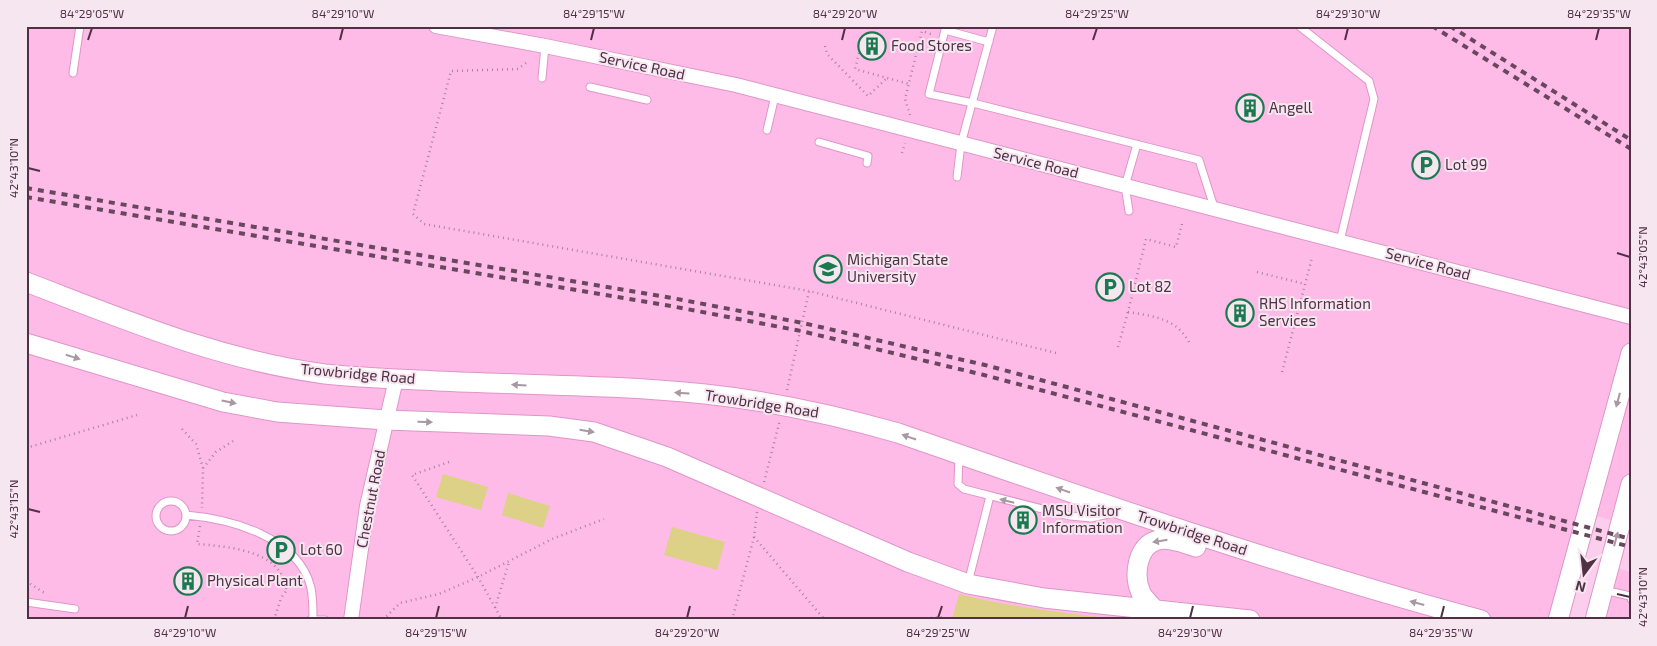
<svg xmlns="http://www.w3.org/2000/svg" width="1657" height="646" viewBox="0 0 1657 646" font-family="'Exo 2',sans-serif">
	<style>
		.built { fill: #febbe8 }
		.green { fill: #ddd087 }
		.lines { fill: none; stroke-linecap: round; stroke-linejoin: round }
		.lane-casing { stroke: #df95c8; stroke-width: 9 }
		.street-casing { stroke: #df95c8; stroke-width: 16 }
		.secondary-casing { stroke: #df95c8; stroke-width: 21 }
		.path { stroke: #a9829c; stroke-width: 2.5; stroke-dasharray: 1 4; stroke-linecap: butt }
		.lane { stroke: #fff; stroke-width: 7 }
		.street { stroke: #fff; stroke-width: 14 }
		.secondary { stroke: #fff; stroke-width: 19 }
		.rail { stroke: #69475e; stroke-width: 4; stroke-dasharray: 6 6; stroke-linecap: butt }
		.oneway { fill: #a798a2 }
		.ticks { fill: none; stroke: #4f3045; stroke-width: 2 }
		.labels { text-anchor: middle; stroke-width: 4; stroke-linejoin: round; paint-order: stroke }
		.poi-label { font-size: 15px; fill: #4f3045; stroke: #f6e6f0; text-anchor: start }
		.street-label { font-size: 15px; fill: #4f3045; stroke: #f6e6f0 }
		.neatline { fill: none; stroke: #4f3045; stroke-width: 2 }
		.ticks-label { font-size: 12px; text-anchor: middle; fill: #4f3045 }
	</style>
	<rect width="100%" height="100%" fill="#fcceed"/>
	<path class="built" d="M26 26H1631V525L1579 512 1550 620H26Z
		M1617 568 1631 572V620H1604Z"/>
	<path class="green" d="M443 474 488 487 481 510 436 497Z
		M508 493 550 506 543 528 502 515Z
		M672 527 725 542 717 570 664 555Z
		M959 594C1014 608 1071 614 1128 620H952Z"/>
	<g class="lines">
		<g class="lane-casing">
			<path id="lane" d="M946 26 929 94 973 103 1199 160 1214 207
				M1299 26 1369 81 1374 99 1340 241
				M945 30 989 42
				M73 73 80 26
				M542 78 545 46
				M590 87 647 100
				M767 130 775 96
				M819 142 868 156 867 163
				M957 177 961 144 993 26
				M1129 211 1125 186 1137 144
				M959 455 958 484 964 489 1070 516 1091 518 1113 513
				M156 516a15 15 0 1 1 30 0a15 15 0 1 1-30 0Z
				M186 515C231 519 299 537 311 588 313 598 313 609 313 619
				M968 583 990 496
				M1604 590 1630 596 1631 599
				M26 602 75 609
				M310 620H325"/>
		</g>
		<g class="street-casing">
			<path id="street" d="M436 26 545 46 736 85 1631 317
				M351 620 367 506 396 379"/>
		</g>
		<g class="secondary-casing">
			<path id="secondary" d="M26 282C126 320 219 360 325 374 362 378 400 379 437 381 526 385 617 385 705 394 771 401 835 415 898 433 1091 500 1284 567 1481 620
				M26 343 223 402 277 412 386 420 549 426 594 432 667 457 908 562 968 584 1044 598 1250 620
				M1153 608C1149 603 1143 598 1141 593 1133 575 1137 545 1158 540 1170 537 1185 544 1196 547
				M1558 620 1631 353
				M1595 620 1631 484"/>
		</g>
		<path class="path" d="M825 46 827 54 868 96 887 78
			M859 53 855 69 909 84
			M526 63 518 69 451 71 413 214 424 224 809 291
			M910 115 905 99 922 31 934 35
			M902 153 905 143
			M1182 224 1176 247 1146 239 1128 312C1152 316 1176 318 1189 342
			M1257 272 1305 284
			M1118 347 1128 312
			M1282 372 1312 258
			M787 390 809 291 1056 353
			M182 429 196 444 203 468 202 508
			M26 448 137 415
			M449 462 412 475 478 577 502 620
			M203 468 216 452 233 441
			M764 482 780 420
			M757 512 754 537 825 620
			M200 526 197 544C222 546 264 549 280 572 283 577 285 585 287 590L281 598 274 620
			M26 581 46 594
			M495 608 509 562
			M383 620 400 603 439 594 478 577 552 539 604 519
			M732 620 754 537
			M901 620 944 617"/>
		<use href="#lane" class="lane"/>
		<use href="#street" class="street"/>
		<use href="#secondary" class="secondary"/>
		<path class="rail" d="M1432 26 1631 149
			M1450 26 1631 140
			M26 188 672 298 803 323 985 365 1631 539
			M26 197 671 306 801 331 984 375 1631 547"/>
	</g>
	<defs><path id="oneway-solid" d="M-6-.8H1V-3.2L6.5 0L1 3.2V.8H-6Z" transform="scale(1.25)"/></defs>
	<g class="oneway">
		<use href="#oneway-solid" transform="translate(73 357) rotate(17)"/>
		<use href="#oneway-solid" transform="translate(519 385) rotate(-177)"/>
		<use href="#oneway-solid" transform="translate(682 393) rotate(-177)"/>
		<use href="#oneway-solid" transform="translate(1618 400) rotate(105)"/>
		<use href="#oneway-solid" transform="translate(229 402) rotate(12)"/>
		<use href="#oneway-solid" transform="translate(425 422) rotate(2)"/>
		<use href="#oneway-solid" transform="translate(587 431) rotate(9)"/>
		<use href="#oneway-solid" transform="translate(909 437) rotate(-161)"/>
		<use href="#oneway-solid" transform="translate(1063 490) rotate(-161)"/>
		<use href="#oneway-solid" transform="translate(1007 501) rotate(-166)"/>
		<use href="#oneway-solid" transform="translate(1616 539) rotate(-75)"/>
		<use href="#oneway-solid" transform="translate(1160 541) rotate(171)"/>
		<use href="#oneway-solid" transform="translate(1417 603) rotate(-165)"/>
	</g>
	<path class="ticks" d="M88 40 92 28M340 40 343 28M591 40 594 28M842 40 845 28M1093 40 1097 28M1345 40 1348 28M1596 40 1599 28M28 168 40 171M1617 253 1630 257M28 509 40 512M1617 594 1630 597M185 618 188 606M436 618 439 606M687 618 690 606M938 618 942 606M1190 618 1193 606M1441 618 1444 606"/>
	<defs>
		<g id="building-ring" transform="scale(1.4375)"><circle r="9.5" fill="#f6e6f0" stroke="#1b794f" stroke-width="1.5"/><path d="M-4-6H4V6H1V3H-1V6H-4ZM-2.5-4.3h1.7v1.8h-1.7ZM.8-4.3h1.7v1.8H.8ZM-2.5-1h1.7V.8h-1.7ZM.8-1h1.7V.8H.8Z" fill="#1b794f"/></g>
		<g id="parking-ring" transform="scale(1.4375)"><circle r="9.5" fill="#f6e6f0" stroke="#1b794f" stroke-width="1.5"/><path d="M-3.5-5.5H1a3.5 3.5 0 0 1 0 7H-1V5.5H-3.5ZM-1-3.4V-.6H.8a1.4 1.4 0 0 0 0-2.8Z" fill="#1b794f"/></g>
		<g id="university-ring" transform="scale(1.4375)"><circle r="9.5" fill="#f6e6f0" stroke="#1b794f" stroke-width="1.5"/><path d="M0-5L7-2L0 1L-7-2ZM-4 1L0 2.5L4 1V4Q0 6-4 4Z" fill="#1b794f"/></g>
	</defs>
	<g fill-rule="evenodd">
		<use href="#building-ring" x="872" y="46"/>
		<use href="#building-ring" x="1250" y="108"/>
		<use href="#parking-ring" x="1426" y="165"/>
		<use href="#university-ring" x="828" y="269"/>
		<use href="#parking-ring" x="1110" y="287"/>
		<use href="#building-ring" x="1240" y="313"/>
		<use href="#building-ring" x="1023" y="520"/>
		<use href="#parking-ring" x="281" y="550"/>
		<use href="#building-ring" x="188" y="581"/>
	</g>
	<g class="labels">
		<g class="poi-label">
			<text x="891" y="51">Food Stores</text>
			<text x="1269" y="113">Angell</text>
			<text x="1445" y="170">Lot 99</text>
			<text x="847" y="265">Michigan State<tspan x="847" dy="17">University</tspan></text>
			<text x="1129" y="292">Lot 82</text>
			<text x="1259" y="309">RHS Information<tspan x="1259" dy="17">Services</tspan></text>
			<text x="1042" y="516">MSU Visitor<tspan x="1042" dy="17">Information</tspan></text>
			<text x="300" y="555">Lot 60</text>
			<text x="207" y="586">Physical Plant</text>
		</g>
		<g class="street-label">
			<text transform="translate(642 66) rotate(12)" y="5">Service Road</text>
			<text transform="translate(1036 163) rotate(14)" y="5">Service Road</text>
			<text transform="translate(1428 264) rotate(15)" y="5">Service Road</text>
			<text transform="translate(358 374) rotate(5)" y="5">Trowbridge Road</text>
			<text transform="translate(762 404) rotate(9)" y="5">Trowbridge Road</text>
			<text transform="translate(371 499) rotate(-79)" y="5">Chestnut Road</text>
			<text transform="translate(1192 533) rotate(18)" y="5">Trowbridge Road</text>
		</g>
	</g>
	<rect width="1657" height="646" fill="none" stroke="#f6e6f0" stroke-width="55"/>
	<g transform="translate(1584 574) rotate(195)" stroke="#f6e6f0" stroke-width="4" paint-order="stroke">
	<path d="M0-4L9 19L0 12L-9 19Z" fill="#4f3045"/>
	<text y="-8" font-size="14" font-weight="bold" text-anchor="middle" fill="#4f3045">N</text>
	</g>
	<rect x="28" y="28" width="1602" height="590" class="neatline"/>
	<g class="ticks-label">
		<text x="92" y="18">84°29'05"W</text>
		<text x="343" y="18">84°29'10"W</text>
		<text x="594" y="18">84°29'15"W</text>
		<text x="845" y="18">84°29'20"W</text>
		<text x="1097" y="18">84°29'25"W</text>
		<text x="1348" y="18">84°29'30"W</text>
		<text x="1599" y="18">84°29'35"W</text>
		<text transform="translate(14 168) rotate(-90)" y="4">42°43'10"N</text>
		<text transform="translate(1643 257) rotate(-90)" y="4">42°43'05"N</text>
		<text transform="translate(14 509) rotate(-90)" y="4">42°43'15"N</text>
		<text transform="translate(1643 597) rotate(-90)" y="4">42°43'10"N</text>
		<text x="185" y="637">84°29'10"W</text>
		<text x="436" y="637">84°29'15"W</text>
		<text x="687" y="637">84°29'20"W</text>
		<text x="938" y="637">84°29'25"W</text>
		<text x="1190" y="637">84°29'30"W</text>
		<text x="1441" y="637">84°29'35"W</text>
	</g>
</svg>
